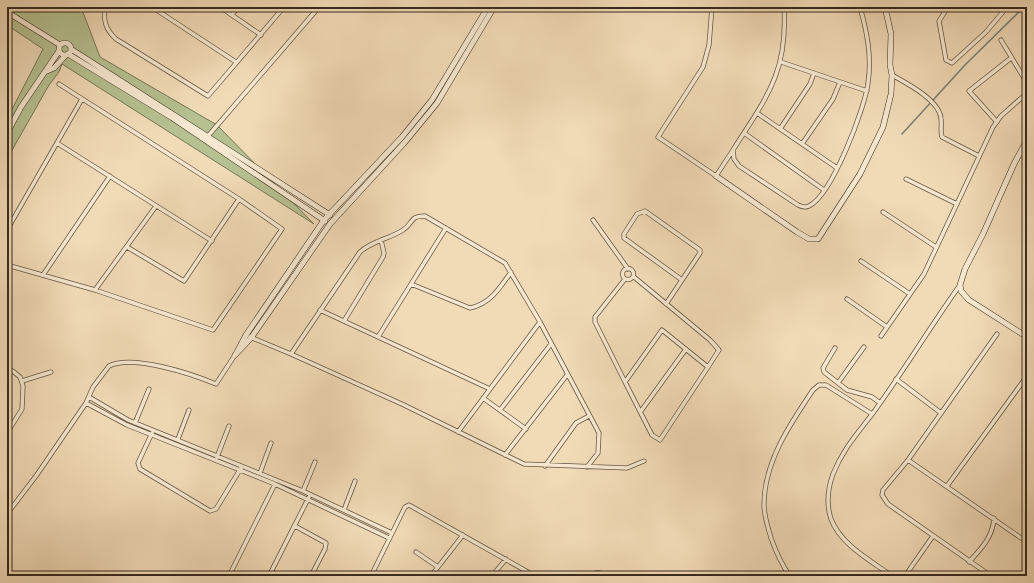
<svg xmlns="http://www.w3.org/2000/svg" width="1034" height="583" viewBox="0 0 1034 583" font-family="'IM FELL DW Pica',serif">
	<style>
		.grass { fill: #b6c191; stroke: #777658 }
		.lines { fill: none; stroke-linecap: round; stroke-linejoin: round }
		.stream { stroke: #76807b; stroke-width: 1.5 }
		.street-casing { stroke: #665645; stroke-width: 5 }
		.secondary-casing { stroke: #382a1f; stroke-width: 6 }
		.street { stroke: #f6e8d0; stroke-width: 3.5 }
		.secondary { stroke: #f6e8d0; stroke-width: 5 }
	</style>
	<rect width="100%" height="100%" fill="#f1dbb7"/>
	<filter id="stains"><feTurbulence type="fractalNoise" baseFrequency=".005" numOctaves="4"/><feColorMatrix values="0 0 0 0 .2 0 0 0 0 .09 0 0 0 0 .02 0 0 0 .5 -.17"/></filter>
	<radialGradient id="worn" r=".72"><stop offset=".6" stop-color="#630" stop-opacity="0"/><stop offset="1" stop-color="#630" stop-opacity=".3"/></radialGradient>
	<path class="grass" d="M7 7H81L100 57 217 125 314 224 62 64 59 72 49 85 7 159V119L43 49 7 25Z"/>
	<g class="lines">
		<path class="stream" d="M902 134 965 65 1024 7"/>
		<g class="street-casing">
			<path id="street" d="M105 7C103 21 106 30 116 39L208 96 284 7
				M156 7 158 11 236 62
				M220 7 261 35
				M712 7 709 45 703 67 658 137 716 176 733 150
				M784 7C788 73 766 98 733 150L734 159 739 166 798 205C802 207 805 208 809 206 832 195 865 108 868 83 872 57 867 32 860 7
				M948 7 939 21 946 60 952 63 986 32 1007 7
				M232 15 238 7
				M1001 40 1027 83
				M781 62 867 91
				M892 75C906 83 940 100 941 119 942 126 940 130 942 137L979 156
				M757 113 837 168
				M997 122 969 91 1011 58
				M780 129 810 84 814 73
				M744 133 824 190
				M208 136 319 7
				M57 143 212 241
				M802 144 833 99 840 82
				M906 179 957 204
				M883 212 936 247
				M593 220 628 269
				M7 230 82 99
				M127 247 184 281 239 199
				M861 261 910 294
				M7 265 95 290 213 330 282 229 239 199 59 84
				M622.5 274a5.5 5.5 0 1 1 11 0a5.5 5.5 0 1 1-11 0Z
				M43 275 110 176
				M634 277 710 340 719 350 708 367
				M625 279 595 317V322L625 382
				M411 284 470 308C490 304 500 288 511 272
				M95 290 156 206
				M847 299 887 327
				M666 304 700 253V250L645 211 637 214 624 234V238L682 280
				M320 310 490 389
				M344 321 383 257 384 253 381 240
				M540 322 505 263 425 216C409 216 414 223 403 230 389 239 372 241 360 252L291 354 404 405 524 464 627 468 644 461
				M662 330 708 367 660 440 652 435 625 382Z
				M881 336 924 274 993 127 1001 116 1027 93
				M250 337 291 354
				M378 337 446 228
				M835 348 823 368 824 372 847 390 872 397 880 403
				M7 368 14 372 20 377 23 386 22 409 7 433
				M896 379 941 413
				M22 381 51 372
				M838 383 864 347
				M89 397 128 420 303 491 392 533
				M483 398 526 429
				M86 403 127 425 275 484 389 538
				M500 410 551 344
				M641 411 686 349
				M135 423 149 389
				M458 432 540 322 599 433 598 453 587 467
				M152 433 138 463 140 469 210 511 216 509 241 468
				M178 439 189 410
				M505 455 567 375
				M217 457 229 426
				M908 460 1021 538
				M545 466 576 423 589 416
				M260 473 271 443
				M947 486 1027 376
				M303 491 315 462
				M344 510 355 481
				M7 514 36 476 86 403 93 387 109 366C132 354 192 374 216 384L235 355
				M295 526 326 543 325 549 311 576
				M416 552 438 567
				M969 562C981 549 993 537 994 518
				M229 576 275 484
				M269 576 309 497
				M371 576 405 507 409 505 535 576
				M431 576 463 535
				M492 576 506 559
				M790 576C781 564 776 552 771 538 768 527 764 516 764 505 764 462 790 424 813 390L819 385H826L872 414
				M892 576C870 560 841 545 831 519 826 504 828 488 833 474 843 449 857 434 873 413 903 372 930 327 960 285
				M905 576 933 536
				M991 576 888 504 882 495 883 490 908 460 997 334"/>
		</g>
		<g class="secondary-casing">
			<path id="secondary" d="M7 12 60 45
				M59 49a6 6 0 1 1 12 0a6 6 0 1 1-12 0Z
				M71 49 330 215
				M68 54 171 117 325 221
				M47 71 54 68 66 55
				M7 133 21 107 59 51
				M1027 140 1014 164 983 234 965 269 960 285 961 291 969 300 1027 337
				M716 176 797 232 809 239H818L860 174 883 127 891 94 892 75 890 65 891 34 885 7
				M236 354 246 335 324 220 402 137 432 100 488 7
				M235 355 251 338 330 224 405 142 437 103 494 7
				M595 576 597 573 609 576"/>
		</g>
		<use href="#street" class="street"/>
		<use href="#secondary" class="secondary"/>
	</g>
	<rect width="1034" height="583" fill="none" stroke="#f1dbb7" stroke-width="24"/>
	<rect x="8" y="8" width="1018" height="567" fill="none" stroke="#382a1f" stroke-width="2"/>
	<rect x="12" y="12" width="1010" height="559" fill="none" stroke="#382a1f"/>
	<rect width="100%" height="100%" filter="url(#stains)"/>
	<rect width="100%" height="100%" fill="url(#worn)"/>
</svg>
